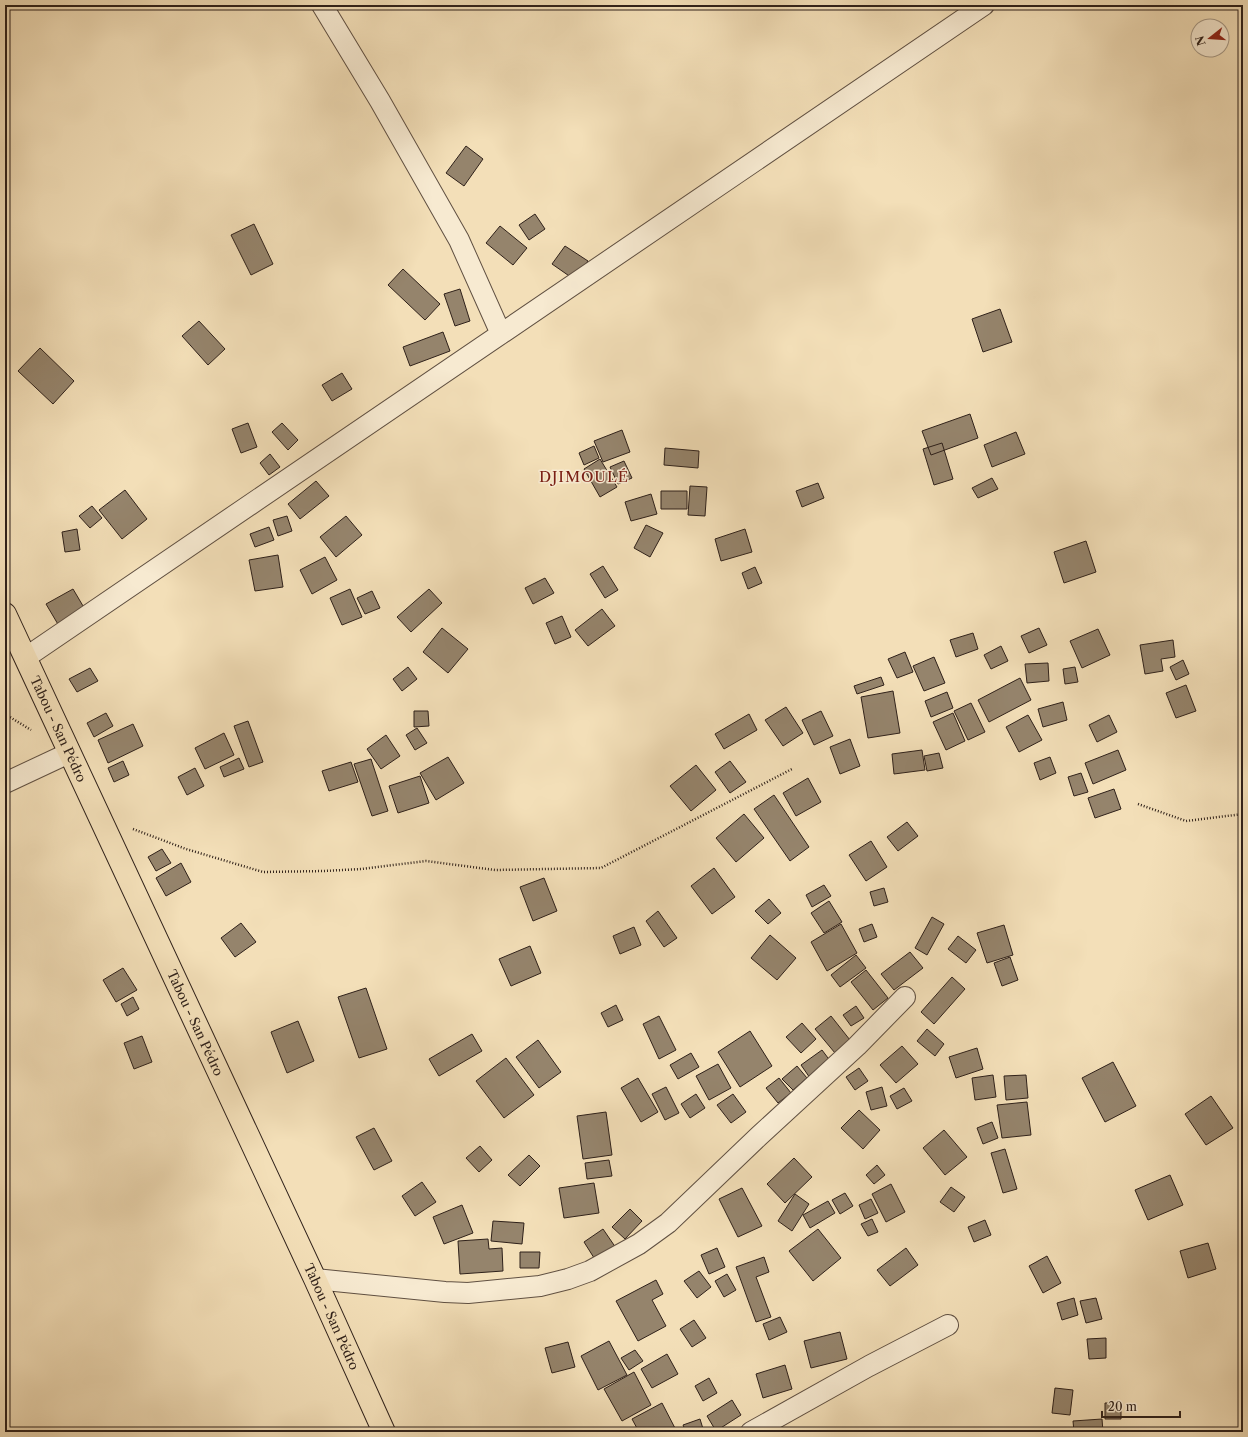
<svg xmlns="http://www.w3.org/2000/svg" width="1248" height="1437" viewBox="0 0 1248 1437" font-family="'Libre Caslon Text',serif">
	<style>
		.building { fill: #95846c; stroke: #2f211a }
		.lines { fill: none; stroke-linecap: round; stroke-linejoin: round }
		.minor-casing { stroke: #605042; stroke-width: 22 }
		.primary-casing { stroke: #2f211a; stroke-width: 24 }
		.path { stroke: #2f211a; stroke-width: 2.5; stroke-dasharray: 1 2; stroke-linecap: butt }
		.minor { stroke: #f7ead1; stroke-width: 20 }
		.primary { stroke: #f3dfb8; stroke-width: 22 }
		.labels { text-anchor: middle; stroke-width: 3; stroke-linejoin: round; paint-order: stroke }
		.street-label { font-size: 13px; fill: #2f211a; stroke: #f7ead1 }
		.quarter-label { font-size: 15px; letter-spacing: 1px; fill: #7a1f14; stroke: #f7ead1 }
	</style>
	<rect width="100%" height="100%" fill="#f3dfb8"/>
	<filter id="stains"><feTurbulence type="fractalNoise" baseFrequency=".005" numOctaves="4"/><feColorMatrix values="0 0 0 0 .2 0 0 0 0 .09 0 0 0 0 .02 0 0 0 .5 -.17"/></filter>
	<radialGradient id="worn" r=".72"><stop offset=".6" stop-color="#630" stop-opacity="0"/><stop offset="1" stop-color="#630" stop-opacity=".3"/></radialGradient>
	<path class="building" d="M466 146 483 159 464 186 446 173Z
		M535 214 545 229 529 240 519 225Z
		M254 224 273 264 251 275 231 235Z
		M500 226 527 248 513 265 486 243Z
		M565 246 588 261 575 280 552 264Z
		M403 269 440 304 425 320 388 285Z
		M460 289 470 321 455 326 444 294Z
		M1000 309 1012 342 983 352 972 319Z
		M199 321 225 349 208 365 182 336Z
		M443 332 450 351 410 366 403 347Z
		M40 348 74 381 53 404 18 371Z
		M342 373 352 389 332 401 322 385Z
		M970 414 978 438 931 455 922 431Z
		M248 423 257 447 241 453 232 429Z
		M282 423 298 440 288 450 272 432Z
		M622 430 630 452 603 462 594 441Z
		M1016 432 1025 454 992 467 984 445Z
		M942 443 953 479 934 485 923 449Z
		M594 446 599 458 584 465 579 453Z
		M665 448 699 451 698 468 664 465Z
		M270 454 280 467 269 475 260 463Z
		M600 459 617 487 600 497 584 469Z
		M624 461 632 478 618 484 610 467Z
		M992 478 998 489 978 498 972 488Z
		M316 481 329 496 300 519 288 504Z
		M818 483 824 498 802 507 796 491Z
		M690 486 707 487 705 516 688 515Z
		M125 490 147 519 122 539 99 510Z
		M661 491H687V509H661Z
		M651 494 657 514 631 521 625 502Z
		M92 506 102 518 90 528 79 516Z
		M287 516 292 531 278 536 273 520Z
		M346 516 362 535 336 557 320 537Z
		M646 525 663 533 650 557 634 548Z
		M269 527 274 540 255 547 250 534Z
		M77 529 80 550 65 552 62 532Z
		M745 529 752 552 721 561 715 539Z
		M1086 541 1096 572 1064 583 1054 552Z
		M278 555 283 587 255 591 249 560Z
		M325 557 337 580 312 594 300 570Z
		M603 566 618 590 605 598 590 574Z
		M755 567 762 583 748 589 742 573Z
		M545 578 554 593 533 604 525 588Z
		M73 589 86 611 59 626 46 604Z
		M350 589 362 617 342 625 330 598Z
		M429 589 442 603 411 632 397 617Z
		M372 591 380 608 365 614 357 598Z
		M602 609 615 626 588 646 575 630Z
		M562 616 571 637 555 644 546 623Z
		M442 628 468 649 448 673 423 652Z
		M1039 628 1047 645 1029 653 1021 636Z
		M1098 629 1110 655 1082 668 1070 641Z
		M973 633 978 649 956 657 950 640Z
		M1173 640 1175 657 1161 659 1163 671 1145 674 1140 645Z
		M1001 646 1008 661 991 669 984 655Z
		M905 652 913 672 897 678 888 659Z
		M934 657 945 683 924 691 913 666Z
		M1183 660 1189 674 1176 680 1170 667Z
		M1048 663 1049 681 1027 683 1025 664Z
		M408 667 417 679 402 691 393 679Z
		M1075 667 1078 682 1065 684 1063 669Z
		M90 668 98 681 77 692 69 679Z
		M881 677 884 685 857 694 854 686Z
		M1020 678 1031 700 989 722 978 700Z
		M1186 685 1196 711 1176 718 1166 693Z
		M893 691 900 733 868 738 861 697Z
		M947 692 953 708 931 717 925 701Z
		M1063 702 1067 720 1043 727 1038 709Z
		M971 703 985 732 968 740 954 711Z
		M786 707 803 733 783 746 765 720Z
		M414 711H428L429 726 414 727Z
		M821 711 833 736 814 745 802 720Z
		M106 713 113 726 94 737 87 723Z
		M953 713 965 741 946 750 933 722Z
		M749 714 757 730 724 749 715 734Z
		M1028 715 1042 740 1019 752 1006 727Z
		M1109 715 1117 732 1097 742 1089 725Z
		M248 721 263 762 249 767 234 726Z
		M133 724 143 746 108 763 98 740Z
		M417 728 427 743 415 750 406 735Z
		M224 733 234 755 205 769 195 748Z
		M386 735 400 756 381 769 367 749Z
		M850 739 860 766 840 774 830 747Z
		M922 750 925 770 894 774 892 754Z
		M1118 750 1126 770 1093 784 1085 763Z
		M939 753 943 768 927 771 924 756Z
		M448 757 464 783 436 800 420 773Z
		M1050 757 1056 773 1040 780 1034 763Z
		M239 758 244 769 224 777 220 767Z
		M371 759 388 811 372 816 354 764Z
		M123 761 129 775 114 782 108 768Z
		M730 761 746 782 730 793 715 772Z
		M351 762 358 782 329 791 322 771Z
		M696 765 716 790 691 811 670 786Z
		M195 768 204 786 187 795 178 777Z
		M1081 773 1088 792 1074 796 1068 777Z
		M420 776 429 803 398 813 389 786Z
		M808 778 821 802 796 816 783 793Z
		M1114 789 1121 809 1095 818 1088 798Z
		M774 795 809 847 790 861 754 809Z
		M744 814 764 838 736 862 716 838Z
		M907 822 918 836 898 851 887 837Z
		M871 841 887 867 866 881 849 855Z
		M162 849 171 863 156 871 148 857Z
		M181 863 191 882 166 896 156 878Z
		M714 868 735 897 712 914 691 886Z
		M544 878 557 911 533 921 520 887Z
		M824 885 831 896 812 907 806 895Z
		M884 888 888 902 874 906 870 892Z
		M769 899 781 913 768 924 755 911Z
		M829 901 842 922 824 933 811 913Z
		M658 911 677 938 664 947 646 921Z
		M932 917 944 924 927 955 915 948Z
		M241 923 256 942 235 957 221 938Z
		M841 924 857 953 827 971 811 942Z
		M872 924 877 937 864 942 859 929Z
		M1004 925 1013 955 987 963 977 933Z
		M634 927 641 945 620 954 613 936Z
		M770 935 796 958 777 980 751 958Z
		M958 936 976 950 966 963 948 949Z
		M530 946 541 973 511 986 499 959Z
		M910 952 923 968 894 990 881 974Z
		M856 955 866 968 840 987 831 975Z
		M1010 957 1018 980 1002 986 994 963Z
		M123 968 137 990 116 1002 103 980Z
		M866 970 888 998 873 1010 851 982Z
		M952 977 965 989 934 1024 921 1012Z
		M366 988 387 1049 359 1058 338 997Z
		M133 997 139 1009 127 1016 121 1004Z
		M616 1005 623 1020 608 1027 601 1013Z
		M856 1006 864 1018 851 1026 843 1015Z
		M659 1016 676 1050 659 1059 643 1024Z
		M831 1016 850 1040 835 1053 815 1029Z
		M298 1021 314 1061 287 1073 271 1032Z
		M802 1023 816 1039 801 1053 786 1037Z
		M927 1029 944 1044 935 1056 917 1041Z
		M750 1031 772 1066 740 1087 718 1052Z
		M472 1034 482 1051 439 1076 429 1059Z
		M142 1036 152 1062 134 1069 124 1043Z
		M538 1040 561 1072 539 1088 516 1057Z
		M902 1046 918 1064 896 1083 880 1065Z
		M977 1048 983 1069 956 1078 949 1057Z
		M822 1050 831 1062 810 1078 801 1065Z
		M691 1053 699 1067 678 1079 670 1065Z
		M506 1058 534 1095 504 1118 476 1081Z
		M1113 1062 1136 1106 1105 1122 1082 1078Z
		M718 1064 731 1088 709 1100 696 1076Z
		M797 1066 807 1078 793 1090 782 1079Z
		M859 1068 868 1081 855 1090 846 1077Z
		M993 1075 996 1097 975 1100 972 1078Z
		M1026 1075 1028 1098 1006 1100 1004 1076Z
		M638 1078 658 1112 641 1122 621 1088Z
		M779 1078 791 1093 778 1103 766 1088Z
		M666 1087 679 1113 665 1120 652 1094Z
		M882 1087 887 1106 871 1110 866 1092Z
		M904 1088 912 1101 897 1109 890 1096Z
		M696 1094 705 1108 690 1118 681 1104Z
		M733 1094 746 1112 731 1123 717 1105Z
		M1211 1096 1233 1128 1206 1145 1185 1114Z
		M1027 1102 1031 1135 1002 1138 997 1105Z
		M859 1110 880 1130 863 1149 841 1128Z
		M606 1112 612 1155 583 1159 577 1116Z
		M992 1122 998 1138 983 1144 977 1128Z
		M374 1128 392 1161 374 1170 356 1137Z
		M944 1130 967 1157 945 1175 923 1148Z
		M480 1146 492 1160 479 1172 466 1158Z
		M1005 1149 1017 1189 1003 1193 991 1153Z
		M529 1155 540 1166 520 1186 508 1175Z
		M794 1158 812 1177 785 1203 767 1184Z
		M609 1160 612 1176 587 1179 585 1163Z
		M877 1165 885 1175 874 1184 866 1175Z
		M1170 1175 1183 1205 1148 1220 1135 1190Z
		M422 1182 436 1202 415 1216 402 1196Z
		M594 1183 599 1213 564 1218 559 1188Z
		M891 1184 905 1212 886 1222 872 1194Z
		M951 1187 965 1197 954 1212 940 1202Z
		M742 1188 762 1226 738 1237 719 1199Z
		M845 1193 853 1206 840 1214 832 1200Z
		M795 1194 809 1204 792 1231 778 1221Z
		M871 1199 878 1213 865 1219 859 1205Z
		M828 1201 835 1213 810 1228 803 1215Z
		M462 1205 473 1233 444 1244 433 1217Z
		M630 1209 642 1221 625 1239 612 1227Z
		M872 1219 878 1232 868 1236 861 1224Z
		M985 1220 991 1235 974 1242 968 1227Z
		M493 1221 524 1223 522 1244 491 1241Z
		M603 1229 616 1248 596 1261 584 1242Z
		M818 1229 841 1258 813 1281 789 1251Z
		M488 1239 489 1249 502 1248 503 1271 460 1274 458 1241Z
		M1208 1243 1216 1269 1188 1278 1180 1251Z
		M717 1248 725 1267 709 1274 701 1255Z
		M906 1248 918 1265 890 1286 877 1270Z
		M520 1252H540L539 1268H520Z
		M1047 1256 1061 1283 1043 1293 1029 1266Z
		M764 1257 769 1272 756 1277 771 1317 756 1322 736 1267Z
		M699 1271 711 1287 697 1298 684 1281Z
		M727 1274 736 1290 724 1297 715 1281Z
		M656 1280 663 1294 652 1300 666 1326 638 1341 616 1301Z
		M1074 1298 1078 1315 1062 1320 1057 1303Z
		M1096 1298 1102 1319 1086 1323 1080 1301Z
		M780 1317 787 1332 769 1340 763 1324Z
		M694 1320 706 1338 692 1347 680 1329Z
		M840 1332 847 1359 811 1368 804 1341Z
		M1106 1338V1358L1089 1359 1087 1339Z
		M609 1341 627 1375 598 1390 581 1356Z
		M568 1342 575 1367 552 1373 545 1348Z
		M635 1350 643 1361 629 1370 621 1358Z
		M667 1354 678 1374 652 1388 641 1369Z
		M785 1365 792 1389 763 1398 756 1374Z
		M634 1372 651 1405 622 1421 604 1389Z
		M709 1378 717 1393 703 1401 695 1386Z
		M1055 1388 1073 1390 1070 1415 1052 1413Z
		M732 1400 741 1415 716 1431 707 1416Z
		M662 1403 677 1432H639L632 1419Z
		M1105 1403H1121V1419H1105Z
		M700 1419 704 1432H686L683 1425Z
		M1102 1419 1103 1432H1074L1073 1421Z"/>
	<g class="lines">
		<g class="minor-casing">
			<path id="minor" d="M322 5 380 101 459 240 501 334
				M25 658 984 5
				M5 783 69 753
				M315 1279 445 1292 468 1293 540 1286 568 1279 590 1271 639 1244 668 1223 759 1136 857 1046 905 997
				M751 1432 869 1366 948 1325"/>
		</g>
		<g class="primary-casing">
			<g id="primary">
				<path id="s1" d="M5 614 315 1279 384 1432"/>
			</g>
		</g>
		<path class="path" d="M5 714 31 730
			M1138 804 1186 821 1243 814
			M133 829 186 849 263 872 324 871 361 869 426 861 495 870 601 868 792 769"/>
		<use href="#minor" class="minor"/>
		<use href="#primary" class="primary"/>
	</g>
	<g class="labels">
		<g class="street-label">
			<text dy="5" stroke="none"><textPath href="#s1" startOffset="127">Tabou - San Pédro</textPath></text>
			<text dy="5" stroke="none"><textPath href="#s1" startOffset="451">Tabou - San Pédro</textPath></text>
			<text dy="5" stroke="none"><textPath href="#s1" startOffset="775">Tabou - San Pédro</textPath></text>
		</g>
		<g class="quarter-label">
			<text x="584" y="482">DJIMOULÉ</text>
		</g>
	</g>
	<rect width="1248" height="1437" fill="none" stroke="#f3dfb8" stroke-width="20"/>
	<rect x="6" y="6" width="1236" height="1425" fill="none" stroke="#2f211a" stroke-width="2"/>
	<rect x="10" y="10" width="1228" height="1417" fill="none" stroke="#2f211a"/>
	<g transform="translate(1210 38) rotate(253)"><circle r="19" fill="#f7ead1" stroke="#a79a88"/>
	<path d="M0-3L7 15L0 10L-7 15Z" fill="#8f2418"/>
	<text y="-6" font-size="11" font-weight="bold" text-anchor="middle" fill="#2f211a">N</text>
	</g>
	<path d="M1102 1411v6h78v-6" fill="none" stroke="#2f211a" stroke-width="2"/>
	<text x="1108" y="1411" font-size="12" fill="#2f211a" stroke="#f7ead1" stroke-width="3" paint-order="stroke">20 m</text>
	<rect width="100%" height="100%" filter="url(#stains)"/>
	<rect width="100%" height="100%" fill="url(#worn)"/>
</svg>
